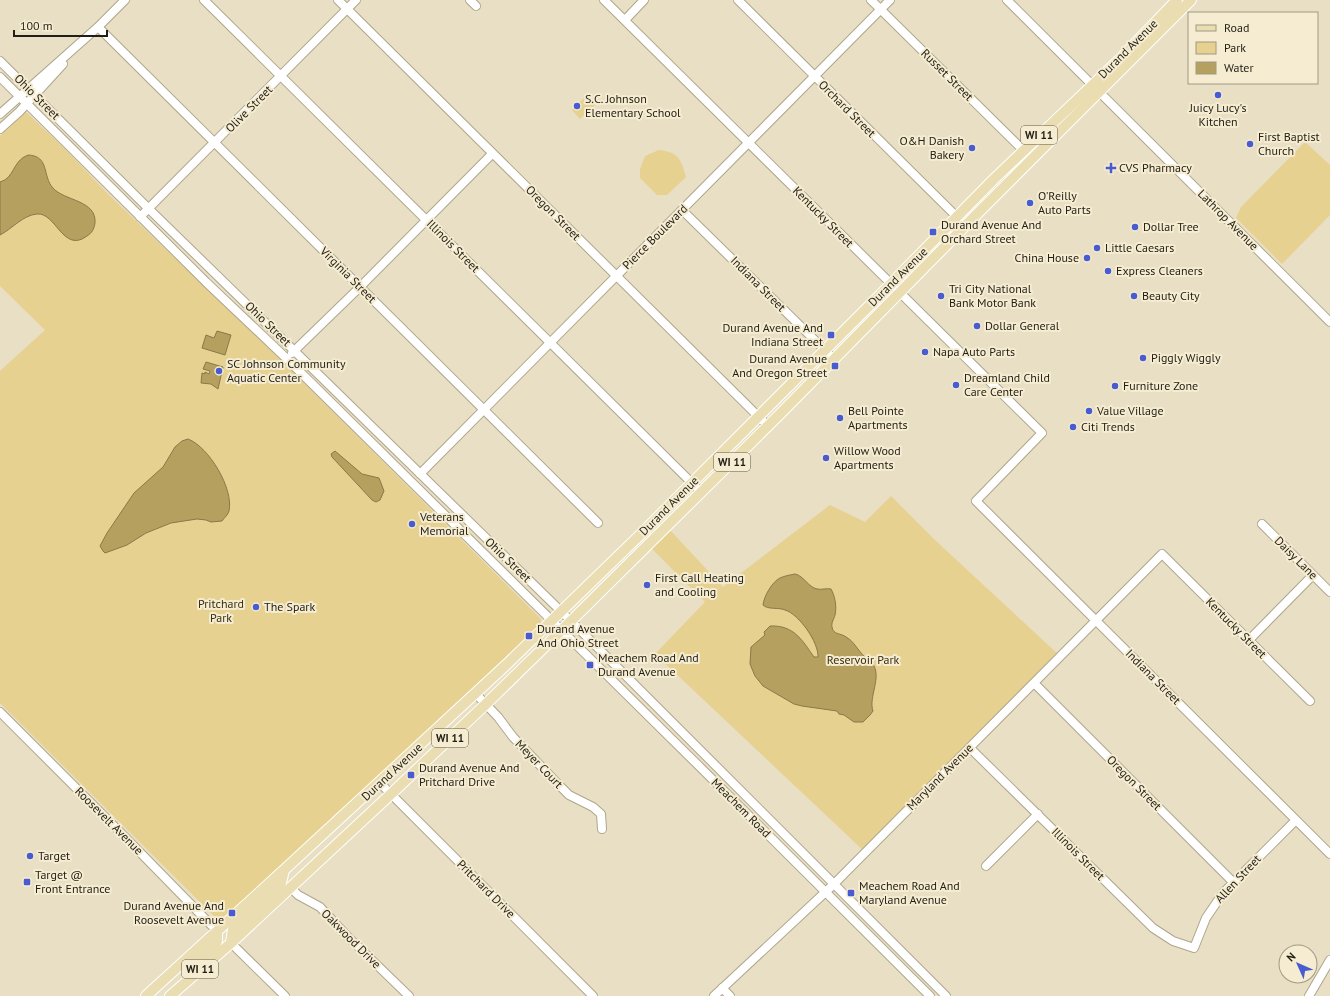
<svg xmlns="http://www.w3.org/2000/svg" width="1330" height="996" viewBox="0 0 1330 996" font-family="'PT Sans',sans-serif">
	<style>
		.green { fill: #e6d190 }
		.water { fill: #b5a060; stroke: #897949 }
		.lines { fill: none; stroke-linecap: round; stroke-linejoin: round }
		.minor-casing { stroke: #aea68c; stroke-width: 10 }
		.major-casing { stroke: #fff; stroke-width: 12 }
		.minor { stroke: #fff; stroke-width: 8 }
		.major { stroke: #ebddb2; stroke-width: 10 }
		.poi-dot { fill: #485bd0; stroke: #f5ecd1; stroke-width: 1.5 }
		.labels { text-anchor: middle; stroke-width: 4; stroke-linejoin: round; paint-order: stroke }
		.shield { fill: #f5ecd1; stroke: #615c4d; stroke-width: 1 }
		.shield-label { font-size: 11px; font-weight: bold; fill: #211e14 }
		.street-label { font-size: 12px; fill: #211e14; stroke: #f5ecd1 }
		.poi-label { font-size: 12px; fill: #211e14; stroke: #f5ecd1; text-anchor: start }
		.park-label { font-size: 12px; fill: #382e11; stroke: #f5ecd1 }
	</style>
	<rect width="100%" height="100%" fill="#e8dfc4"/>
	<path class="green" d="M587 95 595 103 592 114 583 116 580 119 572 110Z
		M26 112 66 150 106 192 289 368 541 619V623L539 626 225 919 221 920 216 918 0 703V371L45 330 0 286V136Z
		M1305 142 1330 165V215L1282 264 1236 218 1241 207Z
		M659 150C678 152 681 159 686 177L667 195H657L640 178V169L645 156Z
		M891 496 936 541 1060 656 865 852 655 654 705 602 651 548 669 529 723 587 830 505 865 522Z"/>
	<path class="water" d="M28 155C50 156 42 176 53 188 64 201 97 200 95 223 94 229 92 233 87 236 63 254 56 212 37 214 23 215 12 229 0 235V182C15 178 12 161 28 155Z
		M217 331 231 335 225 355 202 348 206 335 214 338Z
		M206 362 223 367 218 389 211 384 201 383 202 373 205 374V372L209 374 210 371 203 369Z
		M188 439C209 447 234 489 229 511 228 515 224 518 222 521L211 522 206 520 197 519 171 523 146 533 127 545 105 553 103 551 100 546 107 533 134 493 163 467 175 447 182 441Z
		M335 451 362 474 379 478 384 491 380 500 376 502 372 500 332 457 331 454Z
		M795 574C804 576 808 587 817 589 822 590 826 588 831 589 835 596 837 607 835 615 834 619 831 623 832 627 833 635 841 633 846 637 854 641 858 651 865 657 867 659 871 660 872 663 883 676 868 697 873 711L870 715 863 722H854L844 715 839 714 837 711 802 706 794 704 763 686 755 676 750 664 751 647 765 635 764 632 770 626C794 625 802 640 814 657H818C819 643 799 614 785 610 778 607 768 610 763 605 764 596 772 582 780 578 784 576 790 575 795 574Z"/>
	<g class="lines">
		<g class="minor-casing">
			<path id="minor" d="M204 0 701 492
				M338 0 768 426
				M470 0 476 6
				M604 0 1042 433 976 501 1330 854
				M738 0 957 217
				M871 0 1023 150
				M1007 0 1330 322
				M625 20 644 0
				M98 27 598 523
				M0 61 149 209 571 621 946 996
				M0 77 206 282 286 358 700 767 930 996
				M0 114 98 27 125 0
				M0 129 19 112 63 64
				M682 210 834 359
				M140 217 356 0
				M292 353 360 287 492 154
				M420 474 890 0
				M1262 524 1330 592
				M1249 640 1313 575
				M1034 683 1233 882
				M476 694 498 717 513 737 555 781 569 795 593 807 601 814 602 829
				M0 712 126 838 217 931
				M970 748 1153 928 1173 941 1194 948 1206 918 1223 893 1296 820
				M380 783 593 996
				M986 866 1038 814
				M290 887 298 895 320 907 347 936 409 996
				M231 943 285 996
				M722 988 730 996
				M714 996 833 885 1162 554 1310 701
				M1309 996 1330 960"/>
		</g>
		<g class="major-casing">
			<path id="major" d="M231 943 233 929 237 924 281 883 284 870
				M187 972 214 947 217 941V931
				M146 996 284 870 506 665 643 532 883 292 994 179 1123 56 1177 0
				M170 996 231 943 391 794 486 704 571 621 780 414 977 214 1191 0"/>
		</g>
		<use href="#minor" class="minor"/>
		<use href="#major" class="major"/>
	</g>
	<g class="poi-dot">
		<circle cx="1218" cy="95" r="4"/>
		<circle cx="577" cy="106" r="4"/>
		<circle cx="1250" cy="144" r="4"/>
		<circle cx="972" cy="148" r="4"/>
		<path d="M1109 162h4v4h4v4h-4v4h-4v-4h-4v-4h4z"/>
		<circle cx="1030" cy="203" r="4"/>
		<circle cx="1135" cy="227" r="4"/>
		<rect x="929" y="228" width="8" height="8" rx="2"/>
		<circle cx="1097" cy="248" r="4"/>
		<circle cx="1087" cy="258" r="4"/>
		<circle cx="1108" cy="271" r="4"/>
		<circle cx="941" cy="296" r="4"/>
		<circle cx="1134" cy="296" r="4"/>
		<circle cx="977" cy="326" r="4"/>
		<rect x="827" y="331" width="8" height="8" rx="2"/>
		<circle cx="925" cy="352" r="4"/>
		<circle cx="1143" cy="358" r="4"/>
		<rect x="831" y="362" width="8" height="8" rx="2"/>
		<circle cx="219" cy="371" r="4"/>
		<circle cx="956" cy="385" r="4"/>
		<circle cx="1115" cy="386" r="4"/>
		<circle cx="1089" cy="411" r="4"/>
		<circle cx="840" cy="418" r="4"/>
		<circle cx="1073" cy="427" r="4"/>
		<circle cx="826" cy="458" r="4"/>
		<circle cx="412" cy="524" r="4"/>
		<circle cx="647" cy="585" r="4"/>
		<circle cx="256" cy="607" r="4"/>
		<rect x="525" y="632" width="8" height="8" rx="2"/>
		<rect x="586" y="661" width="8" height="8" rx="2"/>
		<rect x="407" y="771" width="8" height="8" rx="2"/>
		<circle cx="30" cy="856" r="4"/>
		<rect x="23" y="878" width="8" height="8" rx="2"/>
		<rect x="847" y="889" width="8" height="8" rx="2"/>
		<rect x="228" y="909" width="8" height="8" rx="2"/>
	</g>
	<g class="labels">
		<g class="shield">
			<rect x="1021" y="126" width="36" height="18" rx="3"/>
			<rect x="714" y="453" width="36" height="18" rx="3"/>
			<rect x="432" y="729" width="36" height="18" rx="3"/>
			<rect x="182" y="960" width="36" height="18" rx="3"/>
		</g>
		<g class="shield-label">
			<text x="1039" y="139">WI 11</text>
			<text x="732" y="466">WI 11</text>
			<text x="450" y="742">WI 11</text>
			<text x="200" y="973">WI 11</text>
		</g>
		<g class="street-label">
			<text transform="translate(1128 49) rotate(-45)" y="4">Durand Avenue</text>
			<text transform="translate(947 75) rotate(45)" y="4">Russet Street</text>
			<text transform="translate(37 97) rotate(45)" y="4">Ohio Street</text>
			<text transform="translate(249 109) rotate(-45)" y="4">Olive Street</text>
			<text transform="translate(847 109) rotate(45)" y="4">Orchard Street</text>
			<text transform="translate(553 213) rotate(45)" y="4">Oregon Street</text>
			<text transform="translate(823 217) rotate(45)" y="4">Kentucky Street</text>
			<text transform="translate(1228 220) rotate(45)" y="4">Lathrop Avenue</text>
			<text transform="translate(655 237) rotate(-45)" y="4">Pierce Boulevard</text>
			<text transform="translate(453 246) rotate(45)" y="4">Illinois Street</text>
			<text transform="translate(348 275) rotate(45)" y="4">Virginia Street</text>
			<text transform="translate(898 277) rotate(-45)" y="4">Durand Avenue</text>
			<text transform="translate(758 284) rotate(45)" y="4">Indiana Street</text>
			<text transform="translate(268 324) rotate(44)" y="4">Ohio Street</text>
			<text transform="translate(669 506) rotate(-45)" y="4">Durand Avenue</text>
			<text transform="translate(1296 558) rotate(45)" y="4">Daisy Lane</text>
			<text transform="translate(508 560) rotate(44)" y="4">Ohio Street</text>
			<text transform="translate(1236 628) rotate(45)" y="4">Kentucky Street</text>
			<text transform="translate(1153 677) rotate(45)" y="4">Indiana Street</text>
			<text transform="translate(539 764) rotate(46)" y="4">Meyer Court</text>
			<text transform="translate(392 772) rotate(-43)" y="4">Durand Avenue</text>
			<text transform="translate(940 777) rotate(-45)" y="4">Maryland Avenue</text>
			<text transform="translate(1134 783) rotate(45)" y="4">Oregon Street</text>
			<text transform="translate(741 808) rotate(45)" y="4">Meachem Road</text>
			<text transform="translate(109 821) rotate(45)" y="4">Roosevelt Avenue</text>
			<text transform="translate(1078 854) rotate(45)" y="4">Illinois Street</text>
			<text transform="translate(1238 879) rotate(-47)" y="4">Allen Street</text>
			<text transform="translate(486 889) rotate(45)" y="4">Pritchard Drive</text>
			<text transform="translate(351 939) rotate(45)" y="4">Oakwood Drive</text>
		</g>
		<g class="poi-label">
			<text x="585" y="103">S.C. Johnson<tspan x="585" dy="14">Elementary School</tspan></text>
			<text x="1218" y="112" text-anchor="middle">Juicy Lucy's<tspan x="1218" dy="14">Kitchen</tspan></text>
			<text x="1258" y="141">First Baptist<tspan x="1258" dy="14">Church</tspan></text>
			<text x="964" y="145" text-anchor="end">O&amp;H Danish<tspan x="964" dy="14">Bakery</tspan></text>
			<text x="1119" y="172">CVS Pharmacy</text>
			<text x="1038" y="200">O'Reilly<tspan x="1038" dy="14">Auto Parts</tspan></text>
			<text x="941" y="229">Durand Avenue And<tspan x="941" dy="14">Orchard Street</tspan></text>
			<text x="1143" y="231">Dollar Tree</text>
			<text x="1105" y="252">Little Caesars</text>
			<text x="1079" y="262" text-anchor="end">China House</text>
			<text x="1116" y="275">Express Cleaners</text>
			<text x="949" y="293">Tri City National<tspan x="949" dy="14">Bank Motor Bank</tspan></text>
			<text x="1142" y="300">Beauty City</text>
			<text x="985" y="330">Dollar General</text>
			<text x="823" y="332" text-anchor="end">Durand Avenue And<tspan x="823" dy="14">Indiana Street</tspan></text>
			<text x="933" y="356">Napa Auto Parts</text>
			<text x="1151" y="362">Piggly Wiggly</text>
			<text x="827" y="363" text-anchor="end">Durand Avenue<tspan x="827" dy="14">And Oregon Street</tspan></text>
			<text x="227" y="368">SC Johnson Community<tspan x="227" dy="14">Aquatic Center</tspan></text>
			<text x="964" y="382">Dreamland Child<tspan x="964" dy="14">Care Center</tspan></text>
			<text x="1123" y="390">Furniture Zone</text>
			<text x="848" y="415">Bell Pointe<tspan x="848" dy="14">Apartments</tspan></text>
			<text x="1097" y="415">Value Village</text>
			<text x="1081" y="431">Citi Trends</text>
			<text x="834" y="455">Willow Wood<tspan x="834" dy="14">Apartments</tspan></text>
			<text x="420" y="521">Veterans<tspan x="420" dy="14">Memorial</tspan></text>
			<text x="655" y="582">First Call Heating<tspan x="655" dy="14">and Cooling</tspan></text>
			<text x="264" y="611">The Spark</text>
			<text x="537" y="633">Durand Avenue<tspan x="537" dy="14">And Ohio Street</tspan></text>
			<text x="598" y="662">Meachem Road And<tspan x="598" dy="14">Durand Avenue</tspan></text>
			<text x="419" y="772">Durand Avenue And<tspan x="419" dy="14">Pritchard Drive</tspan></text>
			<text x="38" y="860">Target</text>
			<text x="35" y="879">Target @<tspan x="35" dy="14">Front Entrance</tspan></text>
			<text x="859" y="890">Meachem Road And<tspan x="859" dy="14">Maryland Avenue</tspan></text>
			<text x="224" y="910" text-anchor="end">Durand Avenue And<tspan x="224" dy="14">Roosevelt Avenue</tspan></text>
		</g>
		<g class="park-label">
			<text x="221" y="608">Pritchard<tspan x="221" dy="14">Park</tspan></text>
			<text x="863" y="664">Reservoir Park</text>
		</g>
	</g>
	<rect x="1188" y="12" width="130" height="72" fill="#f5ecd1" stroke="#a09a85"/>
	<rect x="1196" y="25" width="20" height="6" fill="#ebddb2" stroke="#a09a85"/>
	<text x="1224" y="32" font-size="12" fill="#211e14">Road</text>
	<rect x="1196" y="42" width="20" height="12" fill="#e6d190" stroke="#a09a85"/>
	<text x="1224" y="52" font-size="12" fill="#211e14">Park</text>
	<rect x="1196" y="62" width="20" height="12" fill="#b5a060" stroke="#a09a85"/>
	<text x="1224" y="72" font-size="12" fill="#211e14">Water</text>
	<g transform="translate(1298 964) rotate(315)"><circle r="19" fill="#f5ecd1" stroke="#a09a85"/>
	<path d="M0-3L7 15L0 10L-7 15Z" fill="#485bd0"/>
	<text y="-6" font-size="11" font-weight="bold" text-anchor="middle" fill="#211e14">N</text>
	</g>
	<path d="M14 30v6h93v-6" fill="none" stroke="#211e14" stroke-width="2"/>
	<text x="20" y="30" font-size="12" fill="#211e14" stroke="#f5ecd1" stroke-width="3" paint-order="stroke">100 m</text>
</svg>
